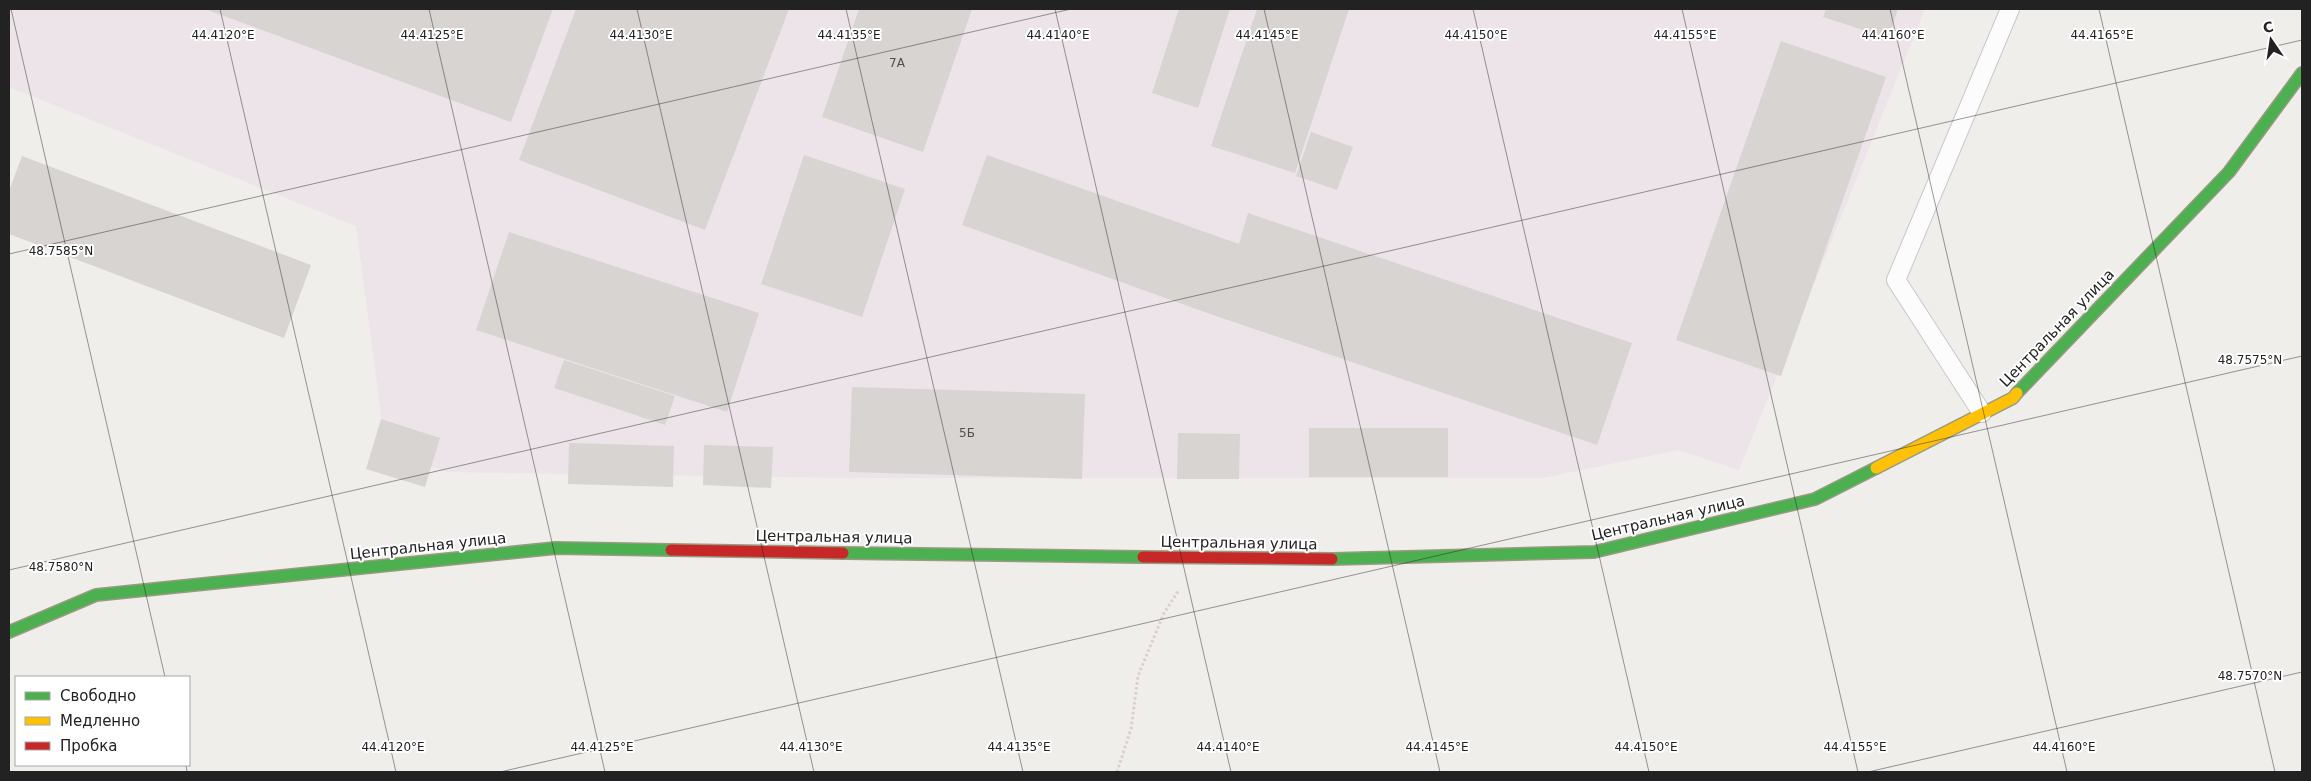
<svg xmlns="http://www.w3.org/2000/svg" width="2311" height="781" viewBox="0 0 2311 781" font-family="'DejaVu Sans',sans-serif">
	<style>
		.industrial { fill: #ede4e9 }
		.building { fill: #d7d4d2 }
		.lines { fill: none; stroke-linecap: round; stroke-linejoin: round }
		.lane-casing { stroke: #c9c8c7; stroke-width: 20 }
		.fast-casing { stroke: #999a82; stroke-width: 14 }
		.slow-casing { stroke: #999a82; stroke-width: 14 }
		.jam-casing { stroke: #999a82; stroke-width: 14 }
		.path { stroke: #dccecd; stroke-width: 3; stroke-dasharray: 2.5 2.5; stroke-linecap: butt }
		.lane { stroke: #fdfcfc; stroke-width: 18 }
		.fast { stroke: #4caf50; stroke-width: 11 }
		.slow { stroke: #ffc107; stroke-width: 11 }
		.jam { stroke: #c62828; stroke-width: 11 }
		.ticks { fill: none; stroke: #222; stroke-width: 1; stroke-opacity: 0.45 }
		.labels { text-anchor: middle; stroke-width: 4; stroke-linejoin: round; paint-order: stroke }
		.number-label { font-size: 12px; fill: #4f4e4e }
		.street-label { font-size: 15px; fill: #222; stroke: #fff }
		.ticks-label { font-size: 12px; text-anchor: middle; fill: #222; stroke: #fff; stroke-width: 4; stroke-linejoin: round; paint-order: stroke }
	</style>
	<rect width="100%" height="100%" fill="#f0eeeb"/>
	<path class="industrial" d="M9 9H1925L1739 470 1679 450 1543 478H846L447 472 386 452 356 226 9 87Z"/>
	<path class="building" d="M205 9H553L511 122Z
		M576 9H789L705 230 519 160Z
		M859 9H972L923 152 822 117Z
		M1179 9H1230L1198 108 1152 93Z
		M1257 9H1349L1295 173 1211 146Z
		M1826 9H1898L1888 38 1823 17Z
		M1781 41 1886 77 1781 376 1676 340Z
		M1311 132 1353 147 1337 190 1296 176Z
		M804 155 905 189 862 317 761 284Z
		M987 155 1239 244 1248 213 1632 343 1597 445 1213 315 962 225Z
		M22 156 311 265 284 338 9 234V191Z
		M509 232 759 313 727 412 476 330Z
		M564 360 675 396 665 425 554 388Z
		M852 387 1085 394 1082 479 849 472Z
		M381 419 440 438 425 487 366 469Z
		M1309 428H1448V477H1309Z
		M1178 433 1240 434 1239 479H1177Z
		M569 443 674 446 673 487 568 484Z
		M704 445 773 447 771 488 703 485Z"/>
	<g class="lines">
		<g class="lane-casing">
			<path id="lane" d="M1982 413 1896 280 2010 9"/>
		</g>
		<g class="fast-casing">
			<path id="fast" d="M2017 393 2229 172 2302 73
				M843 553 1143 557
				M1332 559 1594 552 1815 499 1876 468
				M9 632 96 595 556 548 671 550"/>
		</g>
		<g class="slow-casing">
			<path id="slow" d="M1876 468 2013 398 2017 393"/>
		</g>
		<g class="jam-casing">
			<path id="jam" d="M671 550 843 553
				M1143 557 1332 559"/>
		</g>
		<path class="path" d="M1117 772 1131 729 1138 676 1164 613 1179 590"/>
		<use href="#lane" class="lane"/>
		<use href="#fast" class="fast"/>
		<use href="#slow" class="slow"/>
		<use href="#jam" class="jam"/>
	</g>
	<path class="ticks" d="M11 9 165 677M220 9 396 772M429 9 605 772M637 9 814 772M846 9 1023 772M1055 9 1231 772M1264 9 1440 772M1473 9 1649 772M1682 9 1858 772M1890 9 2067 772M2099 9 2275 772M9 254 1071 9M9 570 2302 40M186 765 187 772M500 772 2302 356M1868 772 2302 672"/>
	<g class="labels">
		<g class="number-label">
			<text x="897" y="67">7А</text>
			<text x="967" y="437">5Б</text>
		</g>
		<g class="street-label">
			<text transform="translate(2057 328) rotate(-46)" y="5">Центральная улица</text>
			<text transform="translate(1668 518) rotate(-13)" y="5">Центральная улица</text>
			<text transform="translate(834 537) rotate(1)" y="5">Центральная улица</text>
			<text transform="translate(1239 543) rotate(1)" y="5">Центральная улица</text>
			<text transform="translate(428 546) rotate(-6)" y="5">Центральная улица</text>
		</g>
	</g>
	<g class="ticks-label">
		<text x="223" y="39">44.4120°E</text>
		<text x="432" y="39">44.4125°E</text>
		<text x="641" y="39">44.4130°E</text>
		<text x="849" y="39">44.4135°E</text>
		<text x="1058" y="39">44.4140°E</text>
		<text x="1267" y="39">44.4145°E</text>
		<text x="1476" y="39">44.4150°E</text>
		<text x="1685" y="39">44.4155°E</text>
		<text x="1893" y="39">44.4160°E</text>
		<text x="2102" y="39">44.4165°E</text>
		<text x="61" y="255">48.7585°N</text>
		<text x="2250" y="364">48.7575°N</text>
		<text x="61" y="571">48.7580°N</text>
		<text x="2250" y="680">48.7570°N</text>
		<text x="393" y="751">44.4120°E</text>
		<text x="602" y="751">44.4125°E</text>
		<text x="811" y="751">44.4130°E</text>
		<text x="1019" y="751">44.4135°E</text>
		<text x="1228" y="751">44.4140°E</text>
		<text x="1437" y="751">44.4145°E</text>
		<text x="1646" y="751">44.4150°E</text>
		<text x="1855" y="751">44.4155°E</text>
		<text x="2064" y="751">44.4160°E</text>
	</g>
	<rect width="2311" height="781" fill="none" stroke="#222222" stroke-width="20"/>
	<rect x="15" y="676" width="175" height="90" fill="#ffffff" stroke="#a7a7a7"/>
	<rect x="25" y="692" width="25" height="8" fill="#4caf50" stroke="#a7a7a7"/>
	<text x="60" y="701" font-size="15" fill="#222222">Свободно</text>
	<rect x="25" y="717" width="25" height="8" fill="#ffc107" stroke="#a7a7a7"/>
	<text x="60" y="726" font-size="15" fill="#222222">Медленно</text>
	<rect x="25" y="742" width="25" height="8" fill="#c62828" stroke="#a7a7a7"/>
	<text x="60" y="751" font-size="15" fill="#222222">Пробка</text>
	<g transform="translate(2271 40) rotate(347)" stroke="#ffffff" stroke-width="4" paint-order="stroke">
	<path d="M0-4L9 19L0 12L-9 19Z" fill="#222222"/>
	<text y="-8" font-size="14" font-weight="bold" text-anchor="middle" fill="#222222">С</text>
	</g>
</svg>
